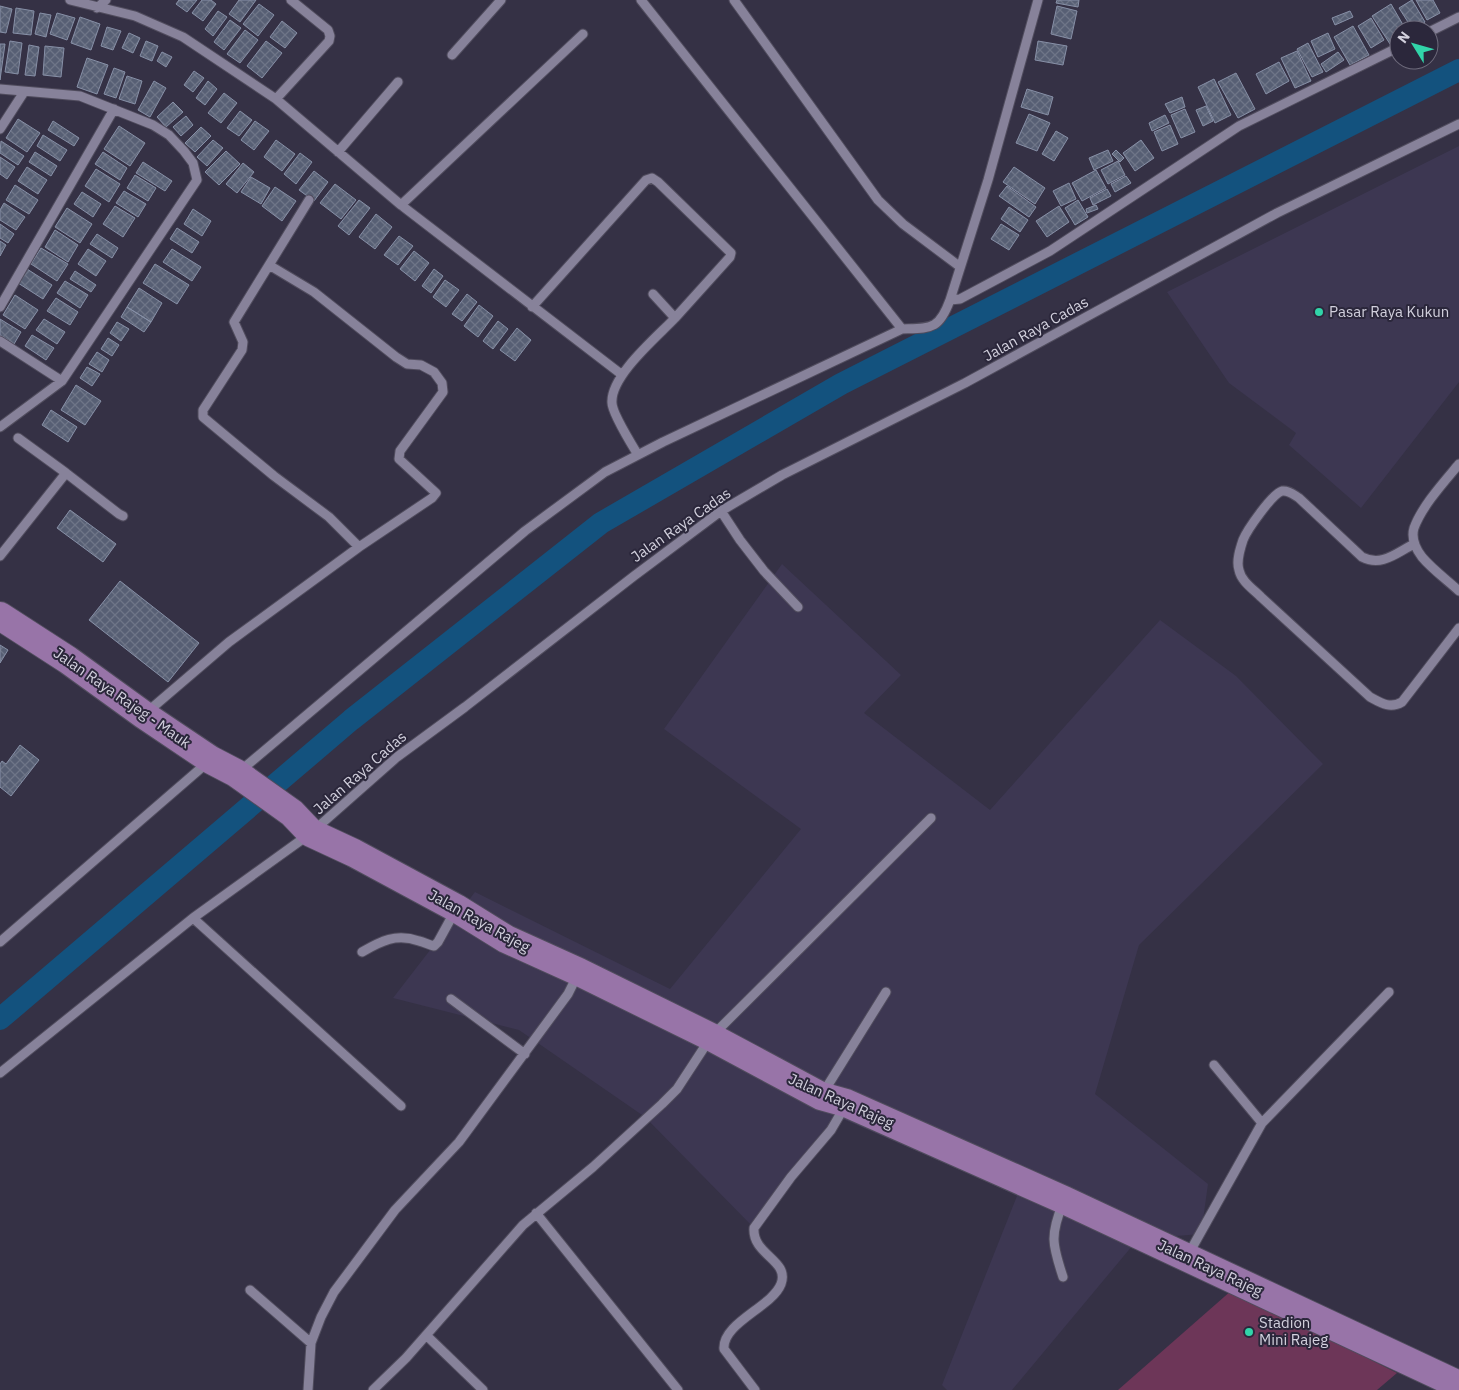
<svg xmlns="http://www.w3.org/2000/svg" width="1459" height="1390" viewBox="0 0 1459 1390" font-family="'IBM Plex Sans',sans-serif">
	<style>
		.built { fill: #3d3752 }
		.pitch { fill: #6d3658 }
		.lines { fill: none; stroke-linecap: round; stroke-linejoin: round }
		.canal { stroke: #13527e; stroke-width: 22 }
		.building { fill: url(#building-cross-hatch); stroke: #8790a7 }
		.minor-casing { stroke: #504c5d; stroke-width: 11 }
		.major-casing { stroke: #504c5d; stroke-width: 30 }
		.minor { stroke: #87829a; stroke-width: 9 }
		.major { stroke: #9874a8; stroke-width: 28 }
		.poi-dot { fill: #31d4a9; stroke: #2b273b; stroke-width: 2 }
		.labels { text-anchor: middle; stroke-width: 4; stroke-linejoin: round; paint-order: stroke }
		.poi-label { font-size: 15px; fill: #d2d0dd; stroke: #2b273b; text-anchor: start }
		.street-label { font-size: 15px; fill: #d2d0dd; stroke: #2b273b }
	</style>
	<defs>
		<pattern id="building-cross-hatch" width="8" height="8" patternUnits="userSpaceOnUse" patternTransform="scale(1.25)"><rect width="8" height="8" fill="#575f74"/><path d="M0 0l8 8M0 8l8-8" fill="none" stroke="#6e7587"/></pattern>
	</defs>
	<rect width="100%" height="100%" fill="#353145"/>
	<path class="built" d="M1459 146V382L1361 508 1289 445 1296 433 1229 383 1167 292Z
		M782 564 901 675 864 713 990 810 1160 620 1236 676 1323 764 1139 945 1095 1094 1208 1184 1201 1234 1138 1239 1012 1390H947L942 1385 1017 1196 981 1179 836 1116 755 1229 645 1117 519 1030 393 998 475 892 670 989 801 829 664 729Z"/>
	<path class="pitch" d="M1232 1290 1397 1373 1377 1390H1118Z"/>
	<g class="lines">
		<path class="canal" d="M0 1019 351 720 601 523 841 384 1459 70"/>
	</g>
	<path class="building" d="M179 0H197L187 12 176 4Z
		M202 0H211L216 4 203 21 192 13Z
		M239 0H256L240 22 229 14Z
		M1057 0H1079L1078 7 1056 3Z
		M1412 0 1425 22 1413 30 1399 8Z
		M1416 0H1433L1440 13 1427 20Z
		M259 4 274 15 258 36 243 24Z
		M1391 4 1406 30H1399V39L1390 44 1372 16Z
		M0 6 12 9 6 33 0 32Z
		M1057 6 1077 11 1071 39 1051 34Z
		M16 8 34 11 31 35 13 33Z
		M218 11 227 17 213 36 205 29Z
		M1350 11 1353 17 1335 25 1332 18Z
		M40 13 51 15 46 37 35 34Z
		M57 13 75 18 67 40 50 34Z
		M80 17 100 24 91 50 71 43Z
		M1371 18 1384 40 1371 48 1358 26Z
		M230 20 241 28 224 50 214 42Z
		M282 21 297 33 285 48 270 37Z
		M1353 26 1369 55 1350 65 1334 37Z
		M107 27 121 31 113 50 101 46Z
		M245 30 258 40 240 63 227 54Z
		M129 33 140 38 133 53 122 48Z
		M1328 33 1335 49 1318 57 1311 41Z
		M10 41 22 43 18 74 5 72Z
		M146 41 158 46 152 61 140 56Z
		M266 41 282 53 262 78 247 66Z
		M1038 41 1067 46 1063 65 1035 60Z
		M1308 43 1323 72 1312 77 1297 49Z
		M0 44H5L0 80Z
		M29 45 39 47 35 76 25 75Z
		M45 46 64 48 61 77 43 75Z
		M1297 51 1311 81 1295 88 1281 58Z
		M162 52 172 57 166 67 157 61Z
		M1338 52 1344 60 1326 72 1321 64Z
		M87 58 108 65 97 94 77 87Z
		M1279 62 1289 81 1266 94 1256 74Z
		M114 68 125 72 116 98 104 94Z
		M194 71 204 78 193 92 184 85Z
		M1236 73 1255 109 1238 118 1218 82Z
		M127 76 142 81 135 104 119 99Z
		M1214 79 1231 115 1215 123 1198 87Z
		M154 81 166 88 150 117 138 110Z
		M208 81 217 89 205 105 196 98Z
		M1027 89 1053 97 1048 115 1021 107Z
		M224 93 237 103 221 123 208 113Z
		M1182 97 1185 107 1170 113 1165 104Z
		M173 102 183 112 166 127 157 117Z
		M1206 106 1213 121 1203 126 1196 110Z
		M1185 109 1195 132 1181 138 1171 115Z
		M240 111 252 120 239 136 227 128Z
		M1029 114 1050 123 1037 151 1016 143Z
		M1165 115 1169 123 1152 131 1149 123Z
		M186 116 193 125 181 136 173 127Z
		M18 119 40 133 27 152 6 138Z
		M53 121 79 138 74 146 48 130Z
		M255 121 269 131 254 150 241 140Z
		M1170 125 1178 144 1162 151 1154 132Z
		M119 126 145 143 130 166 104 149Z
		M201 127 211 136 195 152 185 143Z
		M1056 131 1068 138 1054 161 1042 154Z
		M43 135 67 150 60 161 37 146Z
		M213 140 223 148 207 166 197 157Z
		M276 140 295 154 282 171 264 157Z
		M1141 140 1154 158 1135 171 1123 153Z
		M1 141 24 156 18 165 0 153Z
		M1108 150 1113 161 1094 170 1089 158Z
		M1116 150 1124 158 1120 162 1112 154Z
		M226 151 240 164 219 185 205 172Z
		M35 152 57 166 51 176 29 162Z
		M103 152 127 168 120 180 95 164Z
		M300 153 312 162 296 184 284 174Z
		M0 157 15 167 7 179 0 174Z
		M1118 161 1125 175 1108 184 1101 170Z
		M143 162 172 181 165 191 136 173Z
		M243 163 254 172 237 193 226 184Z
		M27 167 47 180 38 194 18 181Z
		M1014 167 1045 188 1035 204 1003 182Z
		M96 169 120 184 109 202 85 186Z
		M1096 170 1106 188 1082 201 1072 183Z
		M314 171 328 182 314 201 299 190Z
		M135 175 156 188 148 201 127 188Z
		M1126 176 1131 183 1115 192 1111 184Z
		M251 177 270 188 261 204 241 192Z
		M1069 183 1076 199 1061 206 1053 191Z
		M335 184 356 200 341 219 320 203Z
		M15 185 38 200 29 214 6 200Z
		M1007 186 1036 207 1029 217 999 196Z
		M275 187 296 201 282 221 262 206Z
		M1107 189 1111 196 1093 205 1090 198Z
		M124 191 146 204 138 217 116 203Z
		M82 192 101 204 93 217 74 204Z
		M359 200 370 208 349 235 338 226Z
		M1078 200 1088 217 1075 225 1065 208Z
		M4 203 25 217 16 230 0 220V210Z
		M1096 205 1098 209 1087 213 1086 209Z
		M115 206 135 218 123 237 103 224Z
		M1059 206 1069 222 1047 237 1036 221Z
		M1009 207 1028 220 1020 232 1001 219Z
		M67 208 92 224 80 243 55 227Z
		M193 209 211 221 202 236 184 224Z
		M376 214 392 227 375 249 359 237Z
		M0 224 14 234 8 243 0 238Z
		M1001 224 1019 235 1009 250 991 239Z
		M177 228 199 242 192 253 170 239Z
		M55 230 78 245 68 262 45 247Z
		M97 234 118 248 112 258 90 244Z
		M399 236 413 246 398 265 384 255Z
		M0 241 6 245 0 256Z
		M41 248 68 264 57 281 31 264Z
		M88 249 106 261 96 276 78 264Z
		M172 249 201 267 192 281 163 262Z
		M414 251 429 263 415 281 400 269Z
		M155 264 189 285 177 304 143 283Z
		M27 269 52 285 43 299 18 283Z
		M434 269 443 276 431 293 422 286Z
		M75 271 96 285 91 292 70 279Z
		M445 280 459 290 446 307 433 297Z
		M65 281 88 295 80 308 57 293Z
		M139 288 162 303 151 322 127 307Z
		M467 294 477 302 462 321 452 314Z
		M15 295 38 310 25 329 3 315Z
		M56 298 78 312 70 325 47 311Z
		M479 305 493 316 478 337 464 326Z
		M127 307 151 322 144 332 121 317Z
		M0 319 21 332 14 344 0 335Z
		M44 319 65 332 57 344 36 330Z
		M498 321 508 329 493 349 483 341Z
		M117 322 129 329 121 341 110 333Z
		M517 328 531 340 515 361 500 350Z
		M32 335 54 348 46 360 25 346Z
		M108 338 119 345 112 356 101 349Z
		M97 352 109 360 102 372 89 364Z
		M87 367 100 374 92 386 80 378Z
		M76 385 101 401 85 425 61 410Z
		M51 410 77 427 68 442 42 425Z
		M70 510 116 544 103 562 57 528Z
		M120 581 199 643 168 682 89 620Z
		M0 645 8 650 0 663Z
		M20 745 39 760 11 796 0 787V764L2 761 6 764Z"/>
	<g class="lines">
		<g class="minor-casing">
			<path id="minor" d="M70 0 135 16 183 37 276 99 401 205 583 34
				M641 0 902 329
				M734 0 878 200 903 224 959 266
				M97 8 106 0
				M1429 32 1459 17
				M452 55 501 0
				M0 89 80 96 153 125 169 135 184 151 193 163 197 180 62 381 0 427
				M276 99 329 41 330 36 328 30 291 0
				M0 129 24 92
				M338 152 398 82
				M309 200 234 322 243 342 242 350 203 410V417L274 476 329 517 359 547
				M401 205 621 374
				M950 300 960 299 1050 251 1239 126 1399 47
				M0 307 114 109
				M532 307 646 180 652 178 658 182 731 253 730 257 675 318
				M0 341 62 381
				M638 455C632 445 612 413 612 403 610 376 657 337 675 318L653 294
				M1459 464C1444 482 1422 506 1414 528 1411 538 1416 549 1422 557 1432 569 1447 580 1459 591
				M66 473 119 514 123 516
				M721 511 740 540 764 571 798 607
				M1414 544C1396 553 1382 567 1362 557L1299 498C1294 495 1289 490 1282 491 1272 494 1247 530 1243 540 1240 549 1236 561 1239 570 1241 581 1253 589 1261 597L1370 697C1381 703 1390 709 1402 702L1459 628
				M0 556 66 473 18 438
				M146 713 229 642 359 547 432 498 436 493 399 459 400 451 443 392 442 383 434 372 421 365 407 364 396 357 314 292 269 265
				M239 772 525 531 605 472 663 442 902 329C931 328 939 330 950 300L988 180 1038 0
				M193 918 401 1106
				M0 942 208 762
				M362 952C381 941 396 933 419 941 424 942 429 945 434 946L438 942 455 911
				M451 999 525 1054
				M1214 1065 1262 1123
				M0 1073 193 918 311 833 397 757 465 707 634 576 721 511 782 475 965 383 1277 213 1459 124
				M823 1093 886 992
				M536 1213 678 1390
				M1188 1255 1262 1123 1389 992
				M1063 1277C1052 1244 1050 1235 1063 1203
				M250 1290 311 1343
				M426 1335 483 1390
				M308 1390 311 1343 321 1317 334 1292 395 1210 459 1142 568 994 578 974
				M373 1390 406 1358 523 1225 593 1167 662 1104 677 1089 711 1037 931 818
				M755 1390 724 1349C722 1323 772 1307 781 1284 790 1260 752 1255 754 1228L791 1177 831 1130 845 1106"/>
		</g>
		<g class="major-casing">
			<path id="major" d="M0 616 68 660 144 715 211 760 236 773 292 813 311 833 354 853 456 908 506 939 579 972 711 1037 821 1096 846 1103 1064 1200 1459 1385"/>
		</g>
		<use href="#minor" class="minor"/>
		<use href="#major" class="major"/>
	</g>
	<g class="poi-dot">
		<circle cx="1319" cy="312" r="5"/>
		<circle cx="1249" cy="1332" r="5"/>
	</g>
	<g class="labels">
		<g class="poi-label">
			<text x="1329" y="317">Pasar Raya Kukun</text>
			<text x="1259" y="1328">Stadion<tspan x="1259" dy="17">Mini Rajeg</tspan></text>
		</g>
		<g class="street-label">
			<text transform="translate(1036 329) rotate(-29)" y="5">Jalan Raya Cadas</text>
			<text transform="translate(681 525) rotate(-35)" y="5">Jalan Raya Cadas</text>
			<text transform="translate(122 698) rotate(35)" y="5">Jalan Raya Rajeg - Mauk</text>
			<text transform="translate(360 773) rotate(-41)" y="5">Jalan Raya Cadas</text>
			<text transform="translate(479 921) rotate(29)" y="5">Jalan Raya Rajeg</text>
			<text transform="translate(841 1101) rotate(24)" y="5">Jalan Raya Rajeg</text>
			<text transform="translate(1210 1268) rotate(25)" y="5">Jalan Raya Rajeg</text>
		</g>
	</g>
	<g transform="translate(1414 45) rotate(307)"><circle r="24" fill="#2b273b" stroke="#6e6b7c"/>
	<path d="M0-4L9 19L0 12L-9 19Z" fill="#31d4a9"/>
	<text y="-8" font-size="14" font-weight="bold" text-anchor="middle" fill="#d2d0dd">N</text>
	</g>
</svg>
